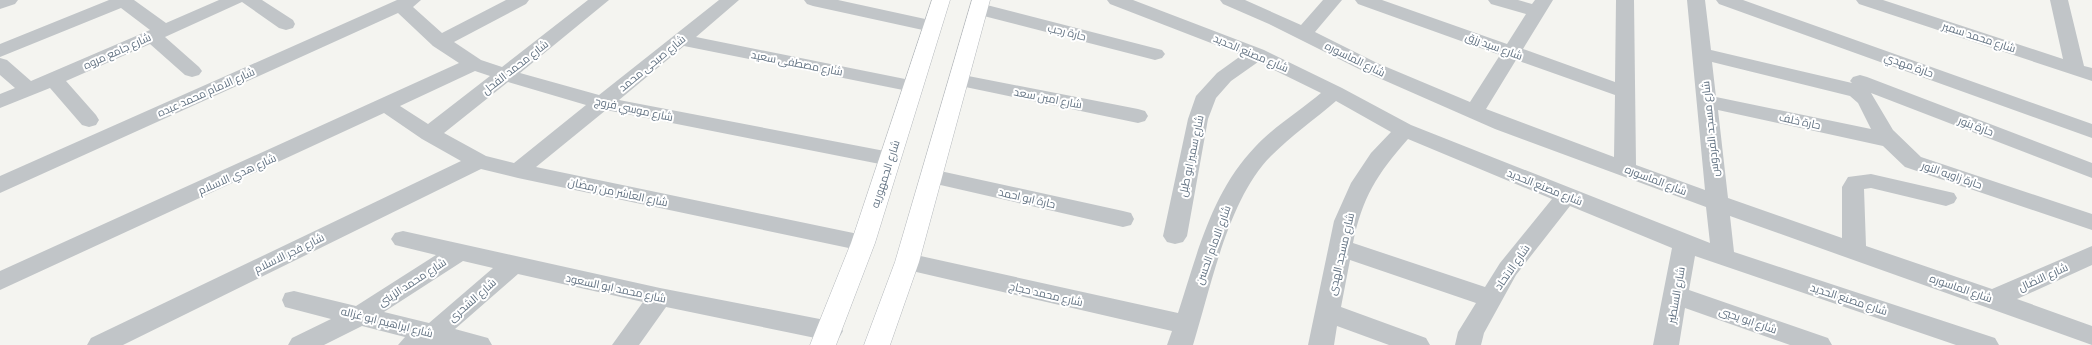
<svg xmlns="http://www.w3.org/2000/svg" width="2092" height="345" viewBox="0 0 2092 345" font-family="'Archivo Narrow',Cairo,sans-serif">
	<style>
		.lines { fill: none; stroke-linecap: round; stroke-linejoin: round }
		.major-casing { stroke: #b4b8bc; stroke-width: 1 }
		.minor { fill: #c1c5c8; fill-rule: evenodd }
		.major { fill: #fff; fill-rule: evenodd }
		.labels { text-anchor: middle; stroke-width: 4; stroke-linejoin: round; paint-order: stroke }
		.street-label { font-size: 11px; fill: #627282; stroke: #fff }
	</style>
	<rect width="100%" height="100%" fill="#f4f4f0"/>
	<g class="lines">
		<g class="major-casing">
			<path id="major" d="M932 0H950L875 243 836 345H810L851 243Z
				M972 0H990L919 262 890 345H864L895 262Z"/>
		</g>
		<path class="minor" d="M0 0H18L15 4 0 9Z
			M109 0H134L166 23 219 0H262L293 20 295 24 293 28 286 30 279 28 242 2 165 37 199 67 202 71 199 75 192 77 185 75 150 44 66 81 96 115 99 120 96 125 89 127 82 125 50 88 0 108V94L15 88 0 75V58L7 60 31 81 150 30 121 8 0 57V44Z
			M397 0H421L413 7 442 33 506 0H529L526 4 454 42 481 60 502 67 588 0H609L520 73 599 95 719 0H739L696 37 920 82 923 86 920 90 913 92 684 46 619 100 890 152 898 154 901 159 898 164 890 166 606 110 536 167 863 235 871 237 875 243 871 249 863 251 518 178 481 169 123 345H87L91 338 461 161 422 139 384 113 0 290V271L459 63 433 46 398 13 0 193V176ZM475 71 490 76 428 124 400 106ZM508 82 586 105 514 163 486 156 444 133Z
			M804 0H838L939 22 941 26 939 30 932 32 813 6 807 4Z
			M1107 0H1133L1264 50 1342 88 1411 125 1710 243 1706 207 1495 129 1363 71 1269 24 1223 4 1220 0H1245L1301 25 1323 0H1342L1315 32 1377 63 1470 102 1500 55 1358 4 1355 0H1382L1507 44 1526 14 1491 4 1488 0H1518L1532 4 1535 0H1553L1523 49 1615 82 1616 0H1634L1636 165 1705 190 1687 0H1705L1711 50 1852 83 1850 81 1853 77 1860 75 1867 77 2092 163V178L1871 93 1893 130 1921 157 2092 214V230L1905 167 1883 146 1718 110 1728 198 1842 238V187L1848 177 1871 174 1954 193 1957 198 1954 203 1946 206 1871 188 1864 189 1866 246 1992 289 2092 246V265L2017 299 2092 326V345L1730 216 1734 252 1995 338 1999 345H1956L1695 256 1689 290 1828 338 1832 345H1790L1685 308 1679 345H1653L1672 248 1570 206 1516 275 1484 333 1481 345H1455L1458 332 1476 303 1350 260 1341 307 1426 338 1430 345H1389L1337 326 1334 345H1308L1334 221 1351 183 1371 153 1391 132 1336 101C1315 119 1291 136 1271 156 1228 199 1211 287 1193 345H1167L1172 331 899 268 895 262 899 256 907 253 1178 313C1197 255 1211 193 1255 147 1272 128 1301 110 1321 93L1258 62 1231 81 1216 98 1208 119 1187 236 1183 242 1175 244 1167 242 1163 236 1188 119 1196 96 1217 73 1242 55 1110 4ZM1516 60 1615 95 1614 157 1486 109ZM1712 62 1850 96 1858 103 1871 129 1716 97ZM1408 139 1552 199 1500 263 1485 287 1353 243C1362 198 1377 174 1408 139Z
			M1716 0H1743L2092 124V138L1719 4Z
			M1856 0H1883L2063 59 2050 0H2068L2084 66 2092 68V81L1859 4Z
			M979 3 1162 50 1165 54 1162 58 1155 60 972 13 970 9 972 5Z
			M958 74 1138 109 1145 111 1148 116 1145 121 1138 123 951 84 948 80 951 76Z
			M931 169 1123 211 1131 213 1134 219 1131 225 1123 227 923 181 920 176 923 171Z
			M403 231 660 288 830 321 839 324 843 331 839 338 830 341 666 307 639 345H612L643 302 518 274 455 329 488 338 492 345H398L405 337 362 326 324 345H288L292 338 331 319 285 307 282 300 285 293 294 291 356 306 436 255 395 245 391 239 395 233ZM463 261 493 268 429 323 384 312Z"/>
		<use href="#major" class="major"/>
	</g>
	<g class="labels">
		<g class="street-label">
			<text transform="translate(1067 32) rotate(14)" y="4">حارة رجب</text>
			<text transform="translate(1979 37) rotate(18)" y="4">شارع محمد سمير</text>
			<text transform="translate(1494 46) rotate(20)" y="4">شارع سيد رزق</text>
			<text transform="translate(117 51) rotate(-24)" y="4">شارع جامع مروه</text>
			<text transform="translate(1251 53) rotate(23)" y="4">شارع مصنع الحديد</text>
			<text transform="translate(1355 59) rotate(26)" y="4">شارع الماسوره</text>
			<text transform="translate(652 63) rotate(-39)" y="4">شارع صبحى محمد</text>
			<text transform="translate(797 63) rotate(11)" y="4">شارع مصطفى سعيد</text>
			<text transform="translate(1909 65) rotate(20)" y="4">حارة مهدي</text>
			<text transform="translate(515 67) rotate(-38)" y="4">شارع محمد الفحل</text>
			<text transform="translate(206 92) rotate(-24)" y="4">شارع الامام محمد عبده</text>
			<text transform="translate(1048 98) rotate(11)" y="4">شارع امين سعد</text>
			<text transform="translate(634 109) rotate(12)" y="4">شارع موسي فروج</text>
			<text transform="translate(1800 121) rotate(12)" y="4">حارة خلف</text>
			<text transform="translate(1976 126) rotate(21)" y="4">حارة بنور</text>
			<text transform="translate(1710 129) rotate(-96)" y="4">شارع مسجد الفردوس</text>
			<text transform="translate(1191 156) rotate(-78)" y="4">شارع سمير ابو طبل</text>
			<text transform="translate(237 174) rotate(-24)" y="4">شارع هدي الاسلام</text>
			<text transform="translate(885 174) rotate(-72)" y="4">شارع الجمهوريه</text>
			<text transform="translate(1952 175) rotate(19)" y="4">حارة زاويه النور</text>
			<text transform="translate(1656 180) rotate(21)" y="4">شارع الماسوره</text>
			<text transform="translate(1545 187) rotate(22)" y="4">شارع مصنع الحديد</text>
			<text transform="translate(618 192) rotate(12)" y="4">شارع العاشر من رمضان</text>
			<text transform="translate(1027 198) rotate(13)" y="4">حارة ابو احمد</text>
			<text transform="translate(1213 245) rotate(-70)" y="4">شارع الامام الحسن</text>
			<text transform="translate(289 253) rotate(-26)" y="4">شارع فجر الاسلام</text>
			<text transform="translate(1341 254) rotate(-77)" y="4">شارع مسجد الهدى</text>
			<text transform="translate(1512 267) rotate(-55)" y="4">شارع الاتحاد</text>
			<text transform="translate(2043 277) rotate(-24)" y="4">شارع النضال</text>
			<text transform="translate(412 282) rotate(-33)" y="4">شارع محمد الزينى</text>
			<text transform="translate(616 288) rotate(12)" y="4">شارع محمد ابو السعود</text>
			<text transform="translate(1961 288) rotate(19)" y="4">شارع الماسوره</text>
			<text transform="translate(1046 294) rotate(13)" y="4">شارع محمد حجاج</text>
			<text transform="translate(1676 295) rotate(-80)" y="4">شارع السنطير</text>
			<text transform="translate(1849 299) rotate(18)" y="4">شارع مصنع الحديد</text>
			<text transform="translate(472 300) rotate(-41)" y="4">شارع الشحرى</text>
			<text transform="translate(1748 320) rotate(19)" y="4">شارع ابو يحيي</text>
			<text transform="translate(387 322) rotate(14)" y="4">شارع ابراهيم ابو غزاله</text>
		</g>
	</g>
</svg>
